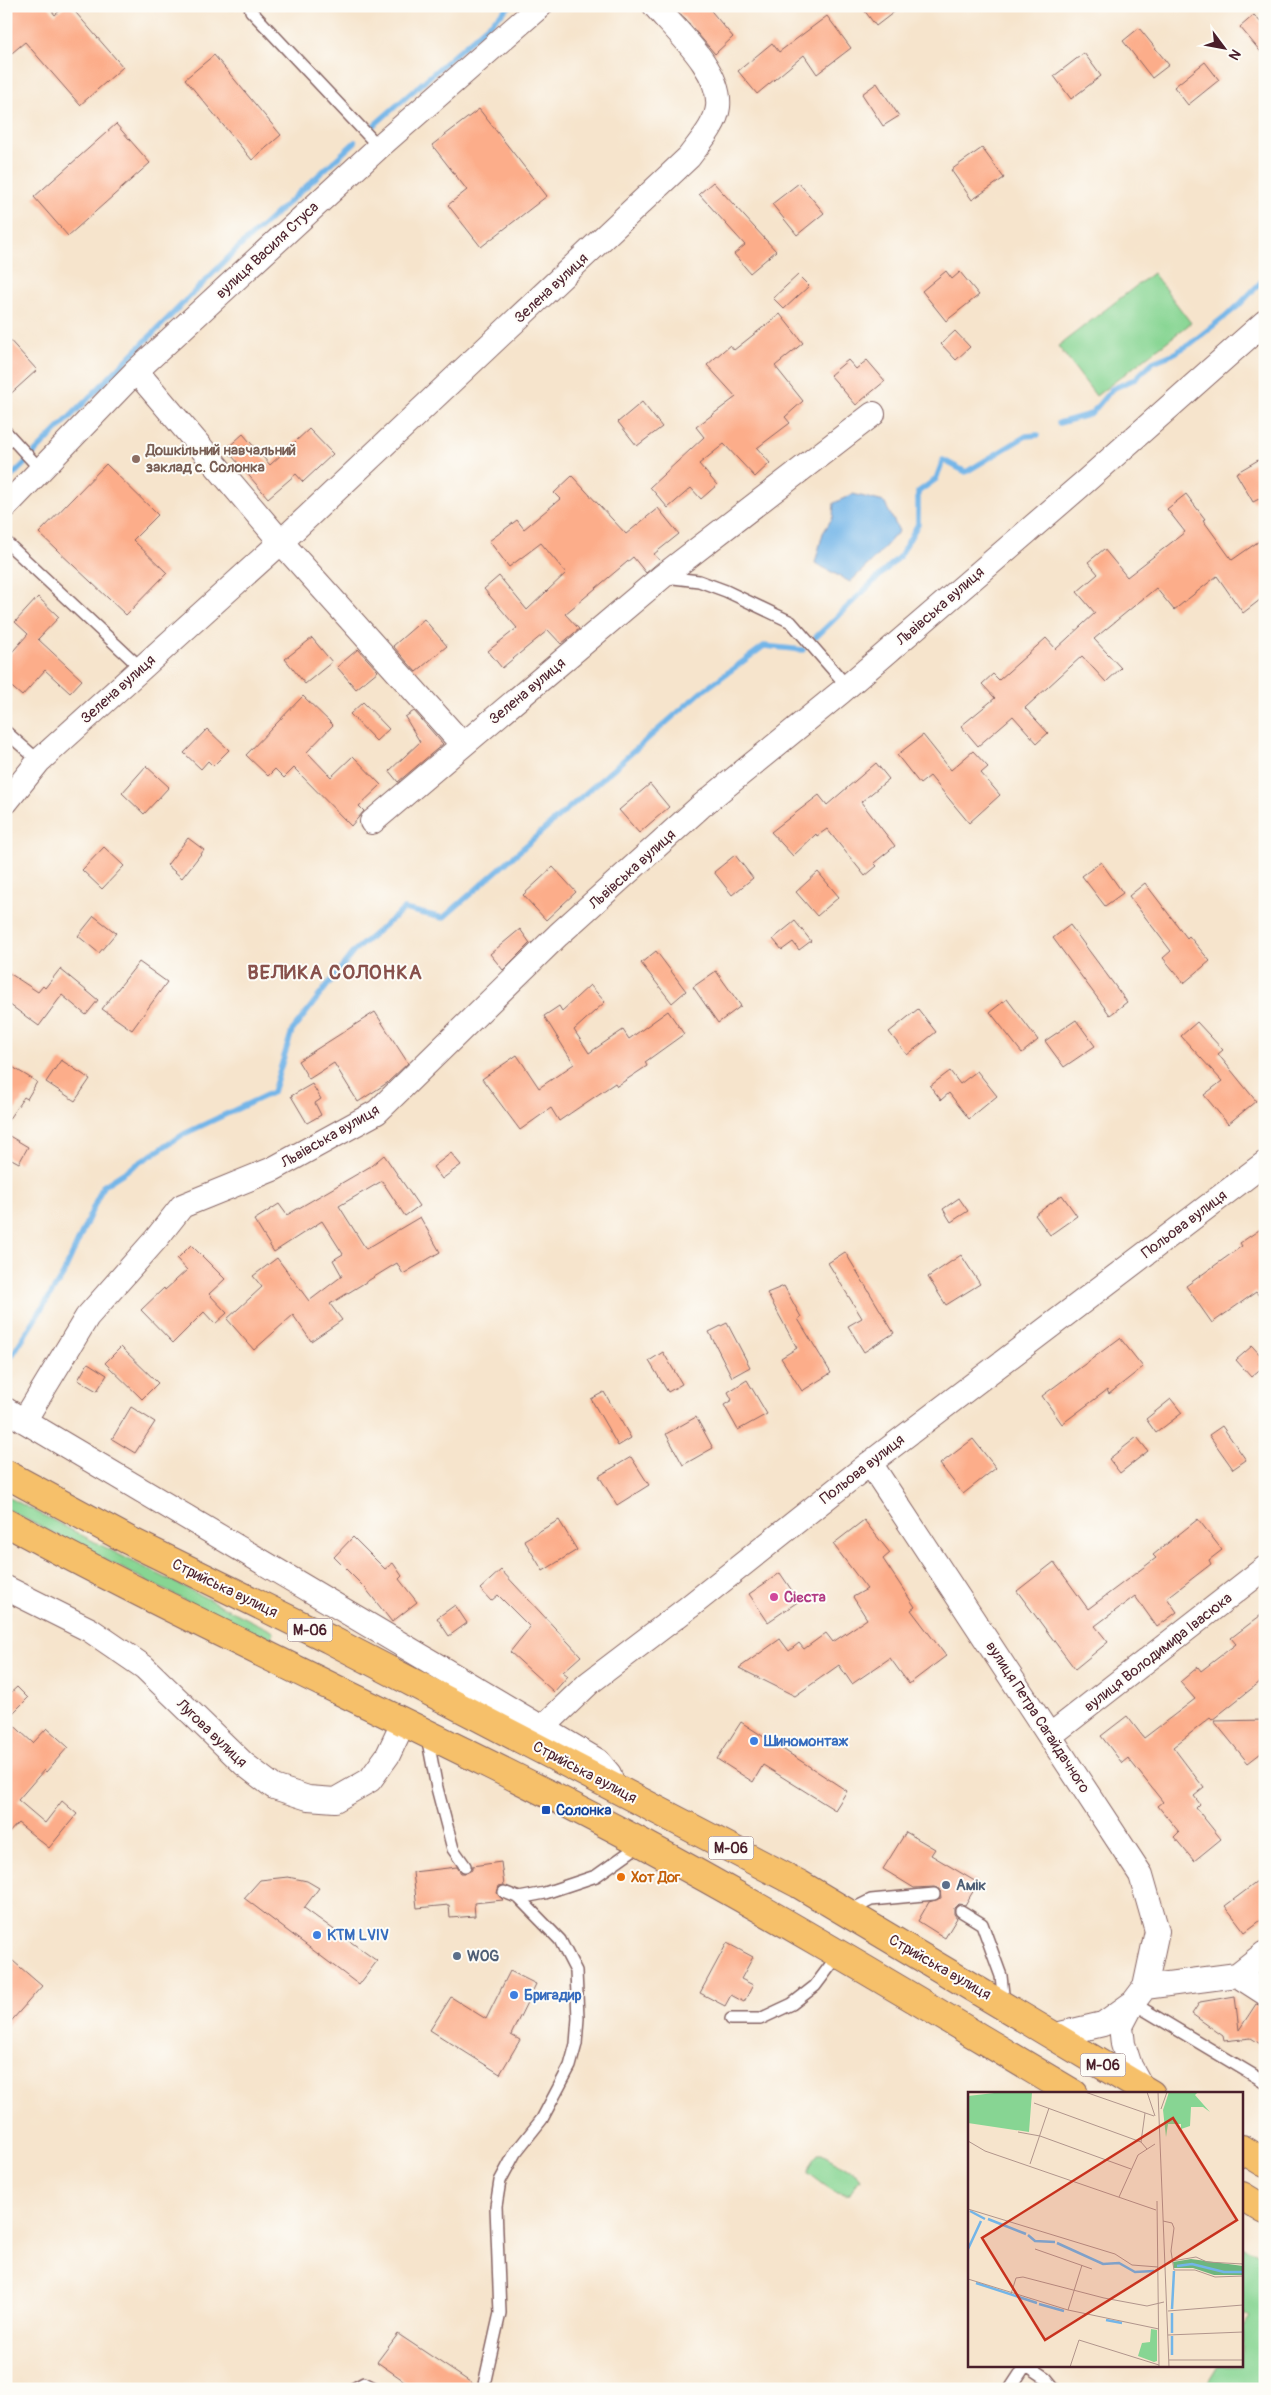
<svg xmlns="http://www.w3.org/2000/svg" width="1271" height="2395" viewBox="0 0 1271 2395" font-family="Pangolin,sans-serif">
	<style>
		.green { fill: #87d593; stroke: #687a5f }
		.water { fill: #73b5e8; stroke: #5e6a8a }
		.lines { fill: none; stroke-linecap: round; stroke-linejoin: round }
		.stream { stroke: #73b5e8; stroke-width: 5.5 }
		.building { fill: #fcad8a }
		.lane-casing { stroke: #866463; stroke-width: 14 }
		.street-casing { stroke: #866463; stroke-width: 26 }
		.highway-casing { stroke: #866463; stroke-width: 30 }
		.lane { stroke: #fff; stroke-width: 11 }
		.street { stroke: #fff; stroke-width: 24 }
		.highway { stroke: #f6c06b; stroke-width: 28 }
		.education-dot { fill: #8d6e63; stroke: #fdfcf7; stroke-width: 2 }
		.hotel-dot { fill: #d1479c; stroke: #fdfcf7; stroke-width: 2 }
		.shop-dot { fill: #3f7fe0; stroke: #fdfcf7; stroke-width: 2 }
		.transit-dot { fill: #1a4fb4; stroke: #fdfcf7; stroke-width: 2 }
		.food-dot { fill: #e8710a; stroke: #fdfcf7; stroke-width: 2 }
		.service-dot { fill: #5c6f8a; stroke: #fdfcf7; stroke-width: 2 }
		.labels { text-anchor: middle; stroke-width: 4; stroke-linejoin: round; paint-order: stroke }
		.shield { fill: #fdfcf7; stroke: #806168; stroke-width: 1 }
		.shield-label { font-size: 14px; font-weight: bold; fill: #4a1f2b }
		.street-label { font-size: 15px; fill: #4a1f2b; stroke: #fdfcf7 }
		.education-label { font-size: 15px; font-weight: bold; fill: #785e54; stroke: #fdfcf7; text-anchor: start }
		.hotel-label { font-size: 15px; font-weight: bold; fill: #b23c85; stroke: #fdfcf7; text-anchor: start }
		.shop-label { font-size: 15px; font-weight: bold; fill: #366cbe; stroke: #fdfcf7; text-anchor: start }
		.transit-label { font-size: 15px; font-weight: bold; fill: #164399; stroke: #fdfcf7; text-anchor: start }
		.food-label { font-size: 15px; font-weight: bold; fill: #c56008; stroke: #fdfcf7; text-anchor: start }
		.service-label { font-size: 15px; font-weight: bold; fill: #4e5e75; stroke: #fdfcf7; text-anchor: start }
		.district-label { font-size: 20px; font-weight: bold; letter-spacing: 1px; fill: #88514c; stroke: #fdfcf7 }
		.inset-river { fill: none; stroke: #73b5e8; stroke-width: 2.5 }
		.inset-road { fill: none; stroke: #b1958c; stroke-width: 1 }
		.view { fill: #c8321e; fill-opacity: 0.15; stroke: #c8321e; stroke-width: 2.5 }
		.inset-edge { fill: none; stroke: #4a1f2b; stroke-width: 2.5 }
	</style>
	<rect width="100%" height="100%" fill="#fdfcf7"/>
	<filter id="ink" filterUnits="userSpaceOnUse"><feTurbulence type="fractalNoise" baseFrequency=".02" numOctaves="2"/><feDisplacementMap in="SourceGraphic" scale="10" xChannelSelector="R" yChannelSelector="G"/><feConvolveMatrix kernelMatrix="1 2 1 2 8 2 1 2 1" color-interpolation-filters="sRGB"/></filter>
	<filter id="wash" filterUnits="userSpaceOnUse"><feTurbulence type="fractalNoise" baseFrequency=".0096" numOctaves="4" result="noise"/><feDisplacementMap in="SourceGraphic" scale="20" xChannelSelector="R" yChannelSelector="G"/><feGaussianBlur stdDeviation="1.12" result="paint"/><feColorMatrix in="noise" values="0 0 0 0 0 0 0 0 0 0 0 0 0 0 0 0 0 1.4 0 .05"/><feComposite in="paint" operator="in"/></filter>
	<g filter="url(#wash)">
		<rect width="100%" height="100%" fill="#f6e4cc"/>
		<path class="green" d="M1153 273 1191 323 1096 396 1058 346Z
			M6 1496 122 1556 274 1632 268 1643 6 1509Z
			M822 2154 856 2174 860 2179 849 2195C836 2197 819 2180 808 2173 808 2166 813 2159 818 2154Z
			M1242 2246 1265 2258V2389H1204L1218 2366H1242V2329L1250 2317 1242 2312Z"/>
		<path class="water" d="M853 494 884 502 899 531 875 558 850 582 815 563 823 533 833 517 834 503Z"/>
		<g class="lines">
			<path class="stream" d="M372 127 510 6
				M1059 423 1091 414 1112 389 1135 379 1153 362 1173 354 1190 344 1238 306 1265 278
				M33 454 236 250 355 142
				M6 482 26 462
				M816 637 900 556 918 524V492L936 479 943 460 966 472 1026 436 1038 435
				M6 1365 63 1275 103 1186 184 1134 273 1092 292 1031 354 951 404 909 443 918 700 693 764 646 803 650"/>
		</g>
		<g id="blocks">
			<path class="building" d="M6 6H48L55 15 65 6H70L123 67 80 105 25 42 6 58Z
				M674 6H707L733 37 715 54Z
				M861 6H902L876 26Z
				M1254 15 1265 27V57L1240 27Z
				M827 16 851 48 817 74 804 55 757 94 738 71 772 43 779 52Z
				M1139 28 1169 65 1152 78 1123 41Z
				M1084 53 1101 76 1071 99 1054 76Z
				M214 55 281 135 252 160 185 79Z
				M1205 62 1219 80 1188 105 1174 87Z
				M877 83 899 116 883 126 862 94Z
				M479 109 547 196 481 247 448 205 467 190 432 145Z
				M116 124 150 163 68 236 34 197Z
				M982 148 1004 178 972 200 951 170Z
				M713 182 776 251 750 273 734 254 745 245 699 194Z
				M799 183 824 213 797 235 772 204Z
				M946 271 952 279 960 272 979 295 946 321 922 291Z
				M798 275 809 286 784 309 773 298Z
				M780 314 803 343 775 366 803 401 785 417 790 423 757 448 770 463 755 477 724 444 699 464 717 485 701 499 691 488 668 508 650 487 704 437 696 427 736 397 707 365 730 345 734 350Z
				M955 331 970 347 956 360 941 344Z
				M6 336 37 370 6 398Z
				M848 360 856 369 867 360 885 381 856 405 830 375Z
				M642 402 662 427 637 446 618 422Z
				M309 429 333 454 303 482 296 474 268 498 226 449 243 434 270 465Z
				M1265 456V496L1253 502 1236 473Z
				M106 464 158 515 133 540 167 573 126 615 39 533Z
				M572 476 626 534 658 508 679 534 654 554 660 561 646 573 633 557 565 614 579 629 561 644 548 630 502 668 488 651 517 628 484 589 499 576 527 610 566 573 541 543 509 567 489 541 517 520 524 529 560 499 554 493Z
				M1186 494 1205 519 1203 520 1232 560 1265 537V596L1243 613 1217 576 1174 610 1156 588 1094 639 1121 668 1106 682 1082 656 1025 708 1048 733 1037 743 1013 716 978 746 961 726 995 698 982 684 993 674 999 680 1046 638 1056 649 1095 613 1077 592 1098 574 1088 562 1104 549 1127 577 1185 532 1167 509Z
				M38 597 59 617 38 639 82 680 70 693 45 670 22 696 6 682V659L28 634 15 622Z
				M424 619 447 646 416 672 393 646Z
				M312 638 332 662 305 684 285 659Z
				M358 649 378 671 356 689 337 667Z
				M303 696 333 725 307 752 331 777 353 756 381 785 359 806 364 811 351 826 294 768 284 778 275 769 268 776 246 755Z
				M363 702 389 729 376 741 350 714Z
				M414 711 443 744 398 782 389 771 420 742 405 717Z
				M207 729 229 750 213 766 208 761 201 769 184 753Z
				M923 735 951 770 973 751 988 767 981 773 1000 795 969 823 930 776 920 784 897 755Z
				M876 763 889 779 861 802 895 846 874 863 877 866 865 876 827 829 817 836 816 834 793 856 771 832 819 795 827 805Z
				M146 766 169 787 144 814 122 793Z
				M650 784 669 807 639 833 619 810Z
				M188 838 204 850 182 878 167 865Z
				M104 847 124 866 102 889 82 870Z
				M735 855 753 878 732 895 714 872Z
				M1101 862 1123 893 1105 906 1082 876Z
				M553 867 576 892 546 920 523 895Z
				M818 872 839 897 817 916 796 892Z
				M1145 883 1187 938 1189 936 1210 961 1184 983 1163 958 1171 951 1129 896Z
				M94 916 116 933 99 953 78 936Z
				M795 921 811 941 799 950 793 942 782 950 773 939Z
				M1070 925 1127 1002 1110 1015 1053 938Z
				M520 929 530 943 503 970 490 954Z
				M656 951 686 991 672 1003 641 963Z
				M139 962 167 982 132 1030 102 1009Z
				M60 969 98 1000 86 1015 62 995 39 1026 6 1002V971L38 992 43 986 45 988Z
				M716 971 741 1006 718 1023 693 987Z
				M590 985 605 1002 574 1030 589 1053 623 1030 629 1039 668 1011 684 1034 645 1062 647 1066 617 1086 615 1083 559 1121 551 1108 520 1130 482 1079 517 1055 539 1088 574 1064 544 1016 559 1006 562 1011Z
				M1007 999 1038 1040 1022 1053 990 1012Z
				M918 1009 936 1032 907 1055 889 1032Z
				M375 1012 408 1063 387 1083 358 1102 334 1063 309 1079 298 1061Z
				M1076 1020 1095 1046 1064 1067 1045 1041Z
				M1197 1022 1223 1050 1218 1054 1256 1101 1228 1124 1204 1095 1222 1081 1181 1036Z
				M61 1060 90 1079 75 1101 46 1082Z
				M6 1063 37 1082 27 1099 24 1097 6 1123Z
				M950 1071 960 1084 977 1071 997 1096 969 1119 949 1093 941 1100 930 1086Z
				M312 1084 321 1099 315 1103 321 1115 307 1123 291 1096Z
				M6 1134 28 1147 19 1163 6 1156Z
				M451 1153 461 1165 442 1179 433 1167Z
				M384 1155 419 1206 405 1216 382 1181 339 1206 366 1249 420 1217 440 1252 403 1274 397 1263 330 1304 342 1320 311 1341 293 1315 254 1350 227 1319 262 1287 253 1276 277 1258 309 1301 342 1276 333 1260 343 1254 322 1221 274 1252 254 1220 279 1204 287 1215 371 1166Z
				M1062 1195 1077 1216 1050 1235 1035 1215Z
				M959 1198 968 1211 951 1222 943 1209Z
				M1265 1226V1303L1256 1292 1212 1323 1186 1286 1242 1246 1240 1243Z
				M191 1245 225 1279 209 1294 227 1313 215 1324 204 1312 173 1343 141 1310 164 1288 165 1290 187 1270 177 1259Z
				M845 1252 894 1333 864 1352 848 1326 862 1318 828 1263Z
				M961 1255 980 1284 946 1305 928 1277Z
				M784 1286 801 1317 798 1319 831 1373 802 1391 781 1358 797 1348 767 1293Z
				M727 1323 750 1367 732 1377 709 1332Z
				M1120 1338 1143 1367 1109 1394 1107 1390 1062 1424 1042 1396Z
				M1252 1346 1265 1360V1365L1251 1377 1236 1360Z
				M121 1347 158 1383 142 1399 105 1363Z
				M663 1352 682 1384 668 1392 649 1361Z
				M88 1363 107 1375 97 1391 78 1380Z
				M747 1380 767 1414 738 1430 724 1405 732 1400 728 1392Z
				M604 1392 631 1438 618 1446 591 1399Z
				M1171 1399 1182 1413 1156 1433 1146 1419Z
				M131 1407 155 1422 135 1453 112 1439Z
				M696 1417 713 1448 683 1465 666 1434Z
				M1222 1426 1246 1460 1233 1469 1209 1435Z
				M1137 1437 1148 1451 1120 1473 1109 1459Z
				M973 1439 996 1468 963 1494 940 1464Z
				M631 1457 649 1485 617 1505 599 1476Z
				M1198 1519 1222 1550 1209 1560 1211 1564 1167 1598 1177 1612 1157 1627 1135 1596 1095 1626 1108 1642 1075 1669 1017 1591 1054 1562 1088 1609 1156 1558 1153 1555Z
				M559 1520 577 1550 543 1571 524 1540Z
				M864 1520 890 1553 883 1559 915 1607 911 1610 946 1656 909 1684 890 1658 852 1684 839 1665 795 1696 739 1668 780 1639 789 1651 799 1643 804 1649 826 1633 833 1642 867 1619 853 1597 867 1589 833 1544Z
				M353 1537 385 1569 393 1563 402 1576 399 1579 417 1602 392 1622 366 1589 334 1557Z
				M501 1570 581 1656 563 1672 568 1676 554 1692 510 1652 530 1627 498 1595 491 1601 480 1589Z
				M780 1573 799 1601 768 1622 749 1594Z
				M455 1605 467 1623 449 1636 437 1618Z
				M1265 1612V1678L1212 1720 1210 1718 1173 1747 1204 1788 1194 1796 1200 1804 1196 1808 1221 1839 1194 1861 1174 1837 1179 1832 1158 1806 1163 1802 1128 1758 1122 1763 1101 1736 1127 1716 1144 1738 1195 1699 1180 1682 1198 1667 1201 1671 1236 1644 1231 1638Z
				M17 1687 28 1698 7 1719 33 1743 47 1728 68 1747 46 1772 44 1770 18 1800 45 1823 62 1801 77 1814 49 1848 18 1823 6 1836V1697Z
				M1265 1720V1750L1248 1763 1214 1721Z
				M741 1722 847 1791 835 1810 763 1765 753 1782 717 1759Z
				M906 1832 935 1849 931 1855 978 1883 965 1905 958 1904 954 1908V1914L957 1918 945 1938 918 1921 929 1902 941 1898 940 1889 934 1887 914 1888 883 1869Z
				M501 1862 504 1885 499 1886 497 1893 503 1900 474 1903 475 1916 450 1918 449 1905 417 1908 413 1872 457 1867 461 1873H466L472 1870V1866Z
				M1265 1876V1917L1245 1932 1225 1906Z
				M288 1877 307 1881 319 1888 304 1908 377 1961 359 1985 244 1898 260 1880Z
				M727 1943 753 1957 741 1979 753 1985 744 2002 731 1995 725 2006 700 1993Z
				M6 1955 42 1986 6 2027Z
				M510 1971 536 1984 511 2035 520 2040 500 2074 430 2030 451 1997 486 2019Z
				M1235 1996 1239 2030 1256 2004 1265 2007V2047L1251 2038 1224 2041 1223 2036 1192 2014 1200 2002Z
				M398 2334 476 2386V2389H416L377 2362Z"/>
		</g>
	</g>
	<g filter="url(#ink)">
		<use href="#blocks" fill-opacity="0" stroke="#866463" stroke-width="1"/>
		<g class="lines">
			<g class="lane-casing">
				<path id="lane" d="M250 6 251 11 379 147
					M6 432 41 470
					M6 542 141 668
					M665 577 699 581 726 591 791 622 847 686
					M6 732 39 761
					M427 1736 437 1788 453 1849 465 1866
					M519 1898 545 1893 596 1876 641 1844
					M849 1911 871 1900 934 1894
					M961 1911 982 1924 1001 1976 1004 2003
					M1133 2003 1265 2082
					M731 2019H760L792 2004 815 1986 839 1954
					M1028 2366 1046 2378 1055 2389
					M353 2389 364 2383 376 2389
					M483 2389 500 2313 496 2206 500 2181 515 2153 542 2119 570 2066 576 2044 578 2018 576 1971 560 1940 519 1898 504 1892
					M1010 2389 1025 2366"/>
			</g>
			<g class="street-casing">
				<path id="street" d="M136 371 281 542 463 745
					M6 506 136 371 379 147 540 6
					M6 802 39 761 281 542 689 157C699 143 716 125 718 107 722 71 677 32 655 6
					M372 822 663 576 873 414
					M6 1410 598 1761 609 1774 613 1787
					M24 1421 87 1317 156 1239 182 1206 273 1169 377 1112 558 935 700 807 841 692 1087 480 1265 322
					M870 1463 1141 1875 1157 1931 1145 1987 1133 2003 1121 2026 1123 2044 1130 2066 1142 2088
					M6 1588 90 1630 144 1667 244 1764 274 1787 308 1798 335 1800 370 1780 388 1755 404 1721
					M543 1727 589 1683 689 1607 870 1463 1265 1163
					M1051 1735 1265 1568
					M1237 1975 1265 1953
					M1145 1987 1237 1975 1265 1993
					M1056 2035 1103 2024 1131 2004"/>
			</g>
			<g class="highway-casing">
				<path id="highway" d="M6 1474 128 1540 329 1639 799 1884 1151 2094
					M6 1522C215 1636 433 1731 642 1843 789 1922 931 2009 1074 2094
					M1242 2149 1265 2163
					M1242 2196 1265 2210"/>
			</g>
			<use href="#lane" class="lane"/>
			<use href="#street" class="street"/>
			<use href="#highway" class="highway"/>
		</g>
	</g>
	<circle class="education-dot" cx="136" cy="459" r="5"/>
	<circle class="hotel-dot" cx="774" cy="1597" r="5"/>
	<g class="shop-dot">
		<circle cx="754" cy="1741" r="5"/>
		<circle cx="317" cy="1935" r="5"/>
		<circle cx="514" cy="1995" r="5"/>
	</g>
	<rect class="transit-dot" x="541" y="1805" width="10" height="10" rx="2.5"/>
	<circle class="food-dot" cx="621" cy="1877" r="5"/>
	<g class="service-dot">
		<circle cx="946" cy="1885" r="5"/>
		<circle cx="457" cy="1956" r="5"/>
	</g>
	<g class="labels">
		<g class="shield">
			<rect x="287.5" y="1618.5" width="45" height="23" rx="4"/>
			<rect x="708.5" y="1836.5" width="45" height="23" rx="4"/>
			<rect x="1080.5" y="2053.5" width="45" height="23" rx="4"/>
		</g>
		<g class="shield-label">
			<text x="310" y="1635">М-06</text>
			<text x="731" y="1853">М-06</text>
			<text x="1103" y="2070">М-06</text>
		</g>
		<g class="street-label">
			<text transform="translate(267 250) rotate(-43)" y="5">вулиця Василя Стуса</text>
			<text transform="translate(551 288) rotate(-43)" y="5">Зелена вулиця</text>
			<text transform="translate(940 606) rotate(-41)" y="5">Львівська вулиця</text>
			<text transform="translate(118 689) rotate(-42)" y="5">Зелена вулиця</text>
			<text transform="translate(527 691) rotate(-40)" y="5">Зелена вулиця</text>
			<text transform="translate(632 869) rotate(-42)" y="5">Львівська вулиця</text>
			<text transform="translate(330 1136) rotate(-30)" y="5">Львівська вулиця</text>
			<text transform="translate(1184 1224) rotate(-37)" y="5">Польова вулиця</text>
			<text transform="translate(862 1469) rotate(-38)" y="5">Польова вулиця</text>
			<text transform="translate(225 1588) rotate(26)" y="5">Стрийська вулиця</text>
			<text transform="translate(1158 1652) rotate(-38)" y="5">вулиця Володимира Івасюка</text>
			<text transform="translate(1038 1717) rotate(57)" y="5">вулиця Петра Сагайдачного</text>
			<text transform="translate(212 1733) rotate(44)" y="5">Лугова вулиця</text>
			<text transform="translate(585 1772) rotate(28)" y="5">Стрийська вулиця</text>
			<text transform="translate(940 1967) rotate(30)" y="5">Стрийська вулиця</text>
		</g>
		<g class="education-label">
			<text x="146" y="455">Дошкільний навчальний<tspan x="146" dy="17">заклад с. Солонка</tspan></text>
		</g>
		<g class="hotel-label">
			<text x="784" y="1602">Сієста</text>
		</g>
		<g class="shop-label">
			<text x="764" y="1746">Шиномонтаж</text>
			<text x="327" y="1940">KTM LVIV</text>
			<text x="524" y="2000">Бригадир</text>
		</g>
		<g class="transit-label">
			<text x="556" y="1815">Солонка</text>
		</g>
		<g class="food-label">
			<text x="631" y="1882">Хот Дог</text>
		</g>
		<g class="service-label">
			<text x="956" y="1890">Амік</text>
			<text x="467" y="1961">WOG</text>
		</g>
		<g class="district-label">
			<text x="335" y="979">ВЕЛИКА СОЛОНКА</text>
		</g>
	</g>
	<g transform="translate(968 2092)">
		<rect width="275" height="275" fill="#f6e4cc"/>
		<path d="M35 0H64L61 40 0 31V4ZM201 0H230L227 3 242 20 235 15H223L222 34 213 37V32H200L198 45 195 18ZM183 237 189 238V269L186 270 170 264 174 251 182 250Z" fill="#87d593"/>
		<path d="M223 167 275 174V183H246L225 176H206L205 170Z" fill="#6db67d"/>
		<path class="inset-river" d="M2 119 17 127M20 127 58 142M60 143 67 149 87 150M89 151 135 172 151 171 167 180 186 179M0 157 13 129M209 174 224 172 256 180H275M8 191 69 211M71 212 96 219M204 217 206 179M204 221V241M138 228 154 231M204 263V244"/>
		<path class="inset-road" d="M117 0 186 24M179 0 187 24M190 0 201 275M66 11 173 50M193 17 199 0M177 21 173 50 179 57M50 40 72 44 163 77M0 49 17 59 188 118M62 72 81 16M151 105 170 63 187 52M189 109 191 275M0 117 147 162 164 173 190 175M195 129 204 131 206 136 203 159 206 178H227L247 185 275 184M67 157 124 177M204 169 228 165 239 170 275 172M0 187 100 218 191 237M43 202 48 186 55 185 136 206 179 214 196 210M100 218 114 173M200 219 275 213M200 243 275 240M201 268H275M102 275 111 248 191 273"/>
		<path class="view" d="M205 26 269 128 77 248 14 146Z"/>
		<rect width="275" height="275" class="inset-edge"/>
	</g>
	<rect width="1271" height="2395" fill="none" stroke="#fdfcf7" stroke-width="25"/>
	<g transform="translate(1224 48) rotate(122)" stroke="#fdfcf7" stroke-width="4" paint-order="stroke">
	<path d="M0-4L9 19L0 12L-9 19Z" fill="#4a1f2b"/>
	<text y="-8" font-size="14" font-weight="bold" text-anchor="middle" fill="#4a1f2b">N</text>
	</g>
</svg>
